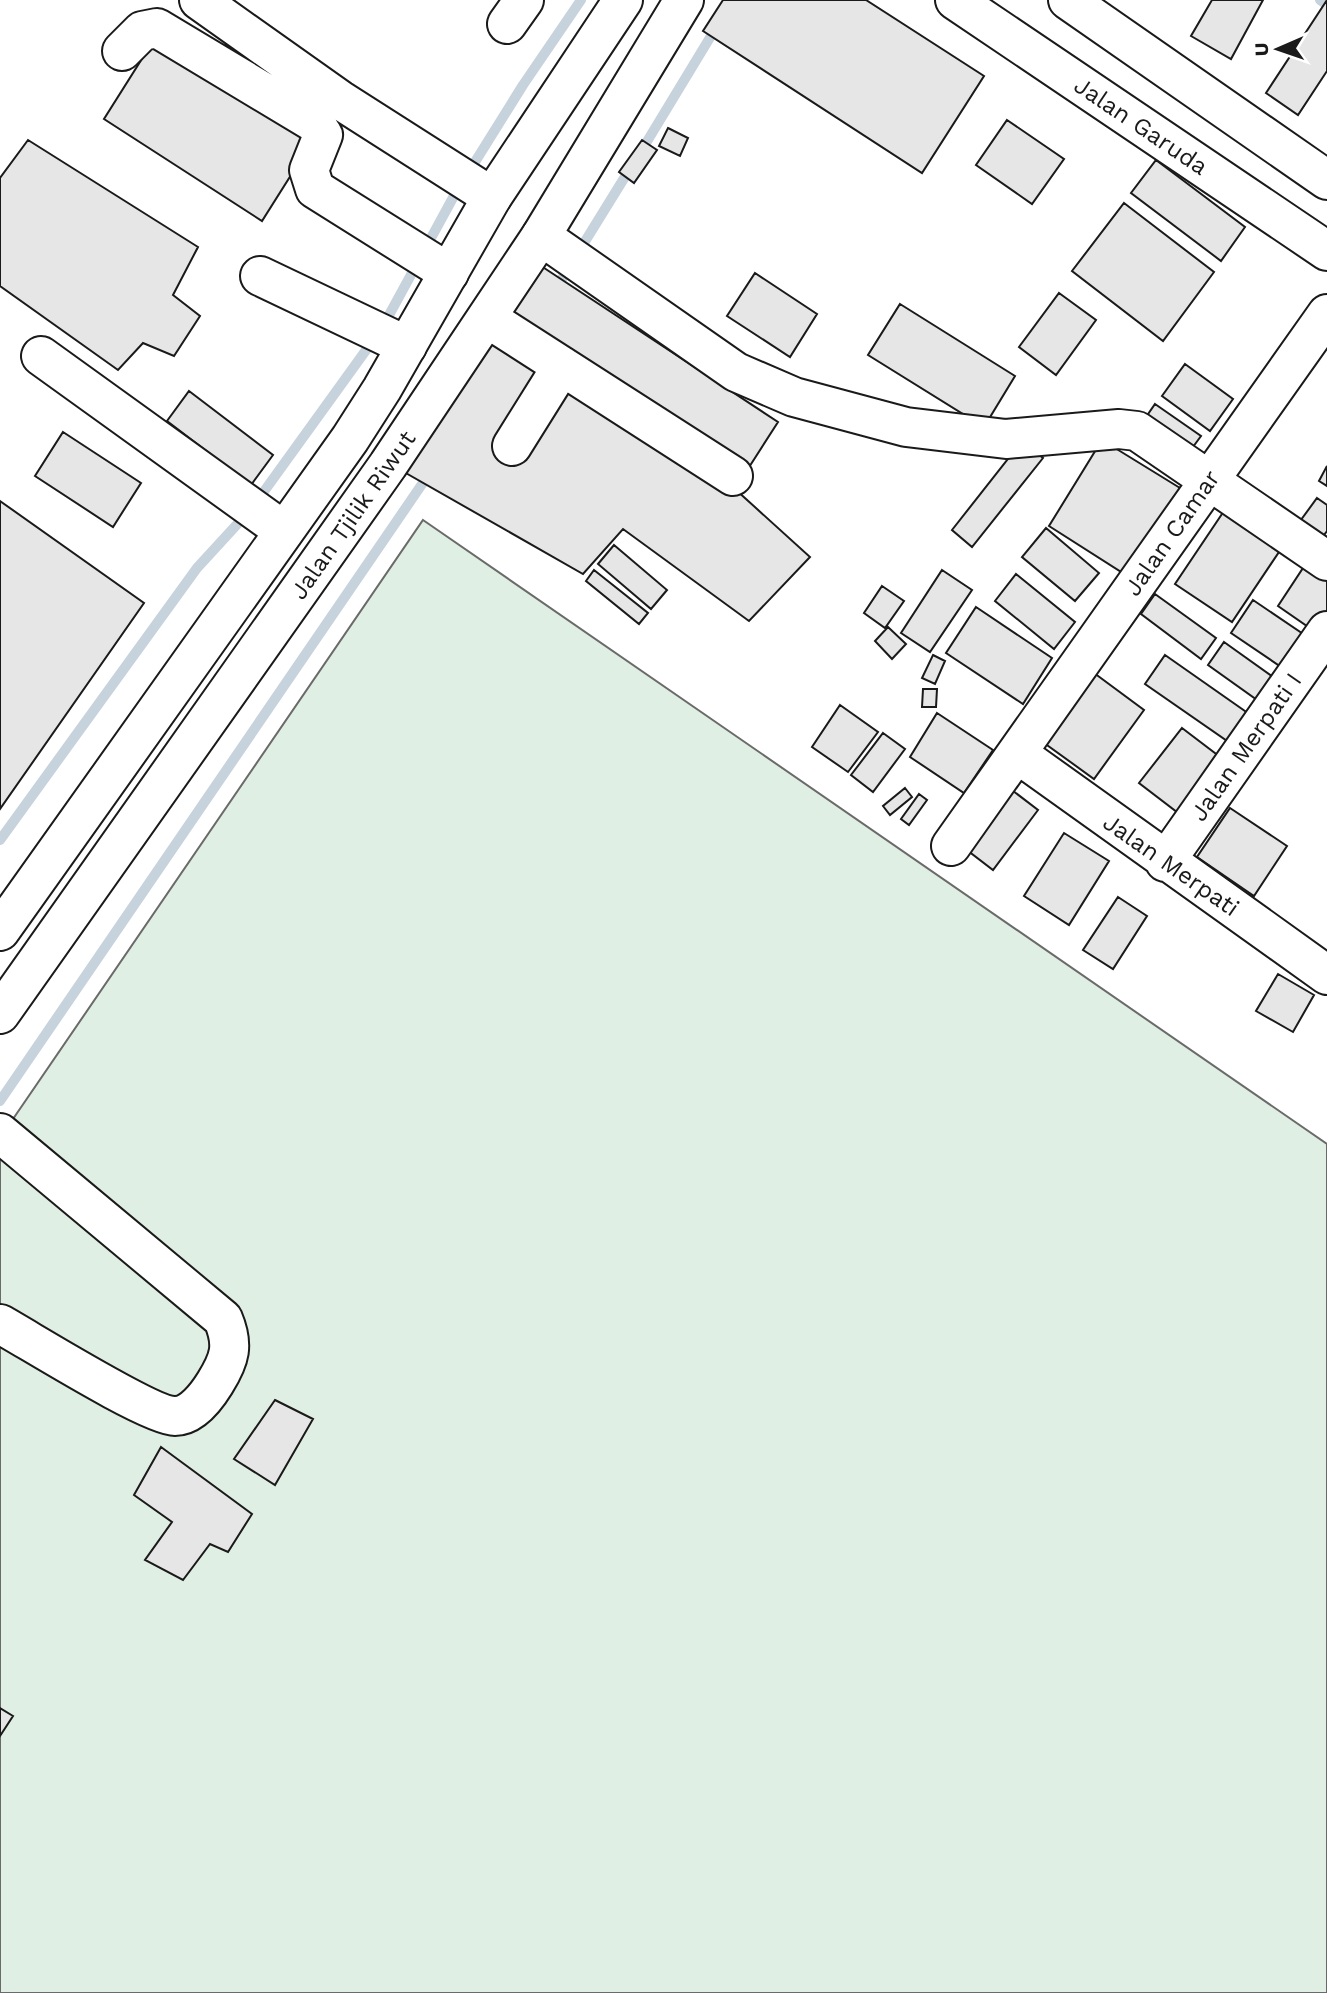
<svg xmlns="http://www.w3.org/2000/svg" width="1327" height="1993" viewBox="0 0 1327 1993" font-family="'Work Sans',sans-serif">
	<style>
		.green { fill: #e0efe3; stroke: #6a6a6a; stroke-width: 2 }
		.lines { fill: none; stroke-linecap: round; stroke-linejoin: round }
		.stream { stroke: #c6d2dc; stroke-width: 10 }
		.building { fill: #e6e6e6; stroke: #1a1a1a; stroke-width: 2 }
		.minor-casing { stroke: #1a1a1a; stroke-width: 42 }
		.major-casing { stroke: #1a1a1a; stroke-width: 42 }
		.highway-casing { stroke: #1a1a1a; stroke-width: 42 }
		.minor { stroke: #fff; stroke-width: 38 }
		.major { stroke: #fff; stroke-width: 38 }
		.highway { stroke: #fff; stroke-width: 38 }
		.labels { text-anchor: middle; stroke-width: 5; stroke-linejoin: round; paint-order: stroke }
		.street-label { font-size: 24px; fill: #1a1a1a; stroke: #fff }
	</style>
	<rect width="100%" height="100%" fill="#fff"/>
	<path class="green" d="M423 520 1327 1144V1993H0V1138Z"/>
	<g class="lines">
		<path class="stream" d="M1320 0 1327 5
			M640 153 717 26
			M555 290 631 167
			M0 840 197 568 252 508 382 328 455 194 523 85 581 0
			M0 1101 431 471"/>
	</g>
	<path class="building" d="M723 0H866L984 76 922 173 703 31Z
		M1212 0H1263L1231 59 1191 36Z
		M1327 0V71L1298 115 1266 93Z
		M157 35 315 137 262 221 104 119Z
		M1007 120 1064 159 1032 204 976 165Z
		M668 128 688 138 680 156 659 146Z
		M28 140 198 247 173 295 200 316 174 356 143 343 118 370 0 286V178Z
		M642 140 657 150 634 183 619 172Z
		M1156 160 1245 227 1221 261 1131 193Z
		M1124 203 1214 272 1163 341 1072 271Z
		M532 260 778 422 735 489 810 557 749 621 623 529 583 574 390 464Z
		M755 273 817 314 790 357 727 316Z
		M1059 293 1096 320 1056 375 1019 347Z
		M900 304 1015 376 984 427 868 355Z
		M1185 364 1233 399 1210 431 1162 396Z
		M189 391 273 455 251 485 167 421Z
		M1155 404 1201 436 1190 451 1144 420Z
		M63 432 141 483 113 527 35 476Z
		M1102 440 1180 488 1126 575 1049 526Z
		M1022 441 1043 458 972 547 952 530Z
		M1327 466V486L1319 481Z
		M1317 498 1327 505V531L1317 544 1295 528Z
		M0 501 144 603 0 809Z
		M1226 508 1283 546 1232 622 1175 584Z
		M1046 528 1099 573 1075 601 1022 557Z
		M614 545 667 590 651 609 598 564Z
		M1307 562 1327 575V617L1317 633 1278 606Z
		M594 570 648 613 639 624 586 581Z
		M942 570 972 590 930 652 901 633Z
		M1016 574 1075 622 1054 649 995 601Z
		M882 586 904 601 885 628 864 613Z
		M1155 594 1216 638 1201 659 1141 614Z
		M1253 600 1312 640 1290 673 1231 633Z
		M976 607 1052 658 1023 704 946 653Z
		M888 627 906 644 892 659 875 641Z
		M1224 642 1283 684 1267 707 1208 665Z
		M933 655 945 661 935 684 922 678Z
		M1165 655 1252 716 1233 745 1145 684Z
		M1090 670 1144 710 1094 779 1040 740Z
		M923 689H937L936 707H922Z
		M840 705 878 732 848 772 812 747Z
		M937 713 993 750 964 793 910 757Z
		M1182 728 1232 766 1190 822 1139 783Z
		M883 733 905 749 873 792 851 775Z
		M1008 787 1038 810 993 870 963 847Z
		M905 788 912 797 890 815 883 806Z
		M919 794 927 800 909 825 901 819Z
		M1230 808 1287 846 1254 896 1197 857Z
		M1064 833 1109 861 1069 925 1024 896Z
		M1118 897 1147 916 1113 969 1083 950Z
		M1278 974 1314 995 1293 1032 1256 1011Z
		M275 1400 313 1419 275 1485 234 1459Z
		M161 1447 252 1514 228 1552 210 1544 183 1580 145 1560 172 1522 134 1495Z
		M0 1708 13 1716 0 1736Z"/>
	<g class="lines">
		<g class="minor-casing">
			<path id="minor" d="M199 0 340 100 492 197
				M507 24 524 0
				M122 51 142 31 157 28 315 123 323 135 309 170 315 189 449 273
				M541 236 736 372 794 397 906 427 1006 439 1119 429 1137 431 1327 561
				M260 276 407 346
				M487 318 733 476
				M41 356 284 531
				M512 446 562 366
				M1018 754 1327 975
				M951 846 1327 314
				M1165 862 1327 631
				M0 1133 223 1319C234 1345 230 1359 215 1383 207 1396 192 1416 175 1416 150 1416 29 1340 0 1324"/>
		</g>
		<g class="major-casing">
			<path id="major" d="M955 0 1327 251
				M1068 0 1327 180"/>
		</g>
		<g class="highway-casing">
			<path id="highway" d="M0 931 350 439 382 389 492 197 623 0
				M0 1014 388 465 541 236 684 0"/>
		</g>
		<use href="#minor" class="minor"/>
		<use href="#major" class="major"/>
		<use href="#highway" class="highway"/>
	</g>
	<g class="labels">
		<g class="street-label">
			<text transform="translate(1141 126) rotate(34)" y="8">Jalan Garuda</text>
			<text transform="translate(353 515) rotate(-55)" y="8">Jalan Tjilik Riwut</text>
			<text transform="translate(1172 533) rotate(-55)" y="8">Jalan Camar</text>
			<text transform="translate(1246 747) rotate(-55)" y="8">Jalan Merpati I</text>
			<text transform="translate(1171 865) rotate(35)" y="8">Jalan Merpati</text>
		</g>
	</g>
	<g transform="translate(1278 49) rotate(268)" stroke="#ffffff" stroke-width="5" paint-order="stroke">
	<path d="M0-5L12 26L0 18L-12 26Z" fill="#1a1a1a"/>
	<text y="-10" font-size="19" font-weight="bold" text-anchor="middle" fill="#1a1a1a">U</text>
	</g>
</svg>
